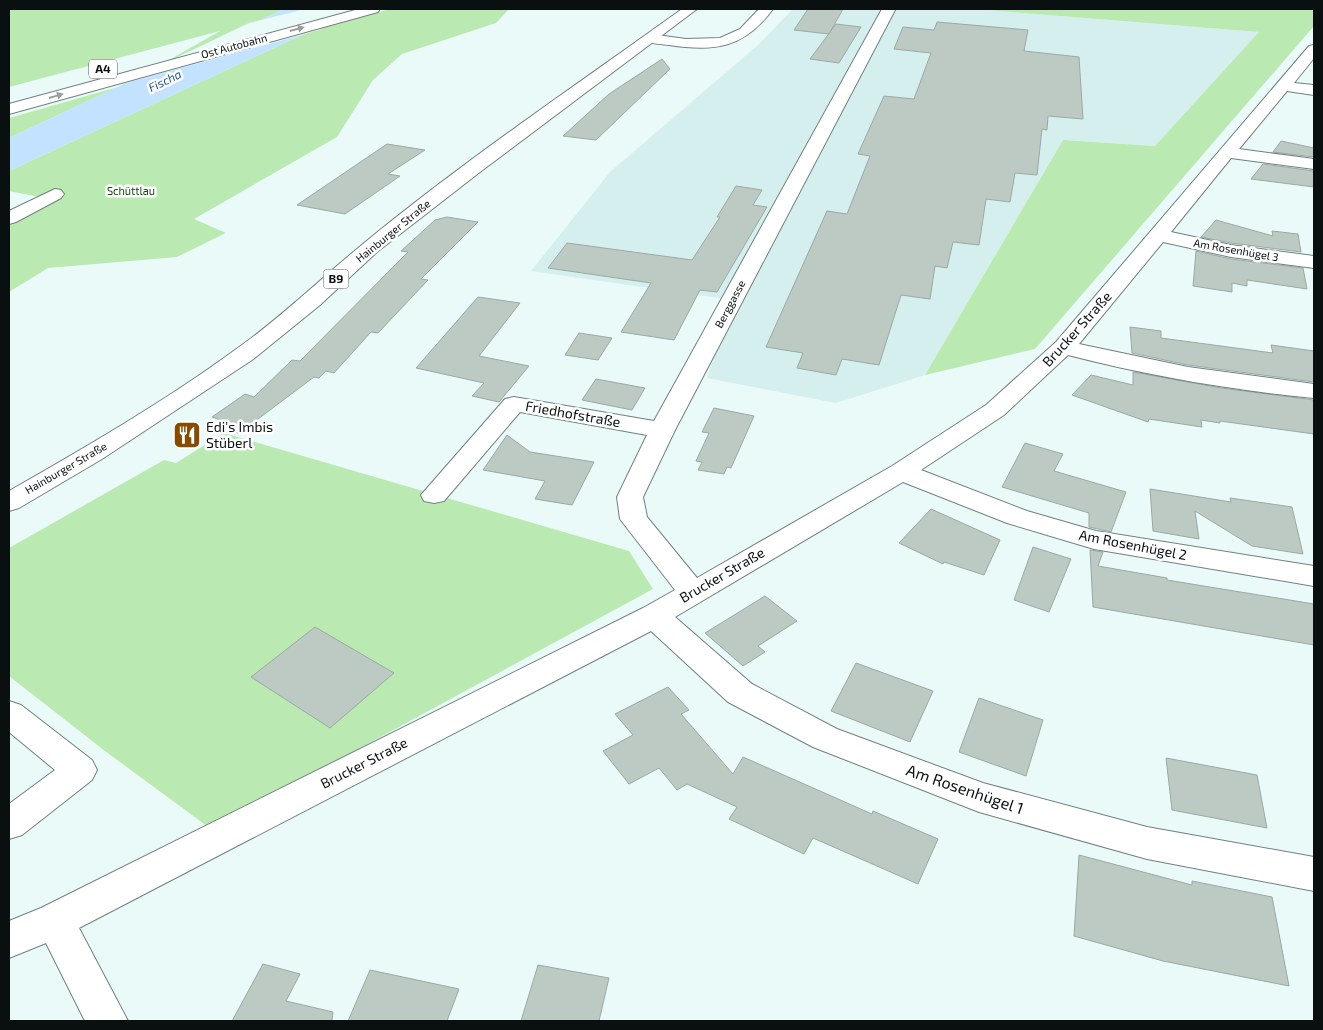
<svg xmlns="http://www.w3.org/2000/svg" width="1323" height="1030" viewBox="0 0 1323 1030" font-family="'Exo 2',sans-serif">
	<style>
		.built { fill: #d5efee }
		.green { fill: #baeab2 }
		.water { fill: #c3e2ff }
		.pier { fill: #e9faf9 }
		.building { fill: #bccac3; stroke: #9ba9a3 }
		.lines { fill: none; stroke-linecap: round; stroke-linejoin: round }
		.minor-casing { stroke: #718080; stroke-width: 2 }
		.major-casing { stroke: #718080; stroke-width: 2 }
		.highway-casing { stroke: #718080; stroke-width: 2 }
		.minor { fill: #fff; fill-rule: evenodd }
		.major { fill: #fff; fill-rule: evenodd }
		.highway { fill: #fff; fill-rule: evenodd }
		.oneway { fill: #9d9f9f }
		.labels { text-anchor: middle; stroke-width: 5; stroke-linejoin: round; paint-order: stroke }
		.far-street-label { font-size: 11px; fill: #0a1010; stroke: #fff }
		.far-park-label { font-size: 11px; fill: #174510; stroke: #fff }
		.shield { fill: #fff; stroke: #545858; stroke-width: 1 }
		.shield-label { font-size: 12px; font-weight: bold; fill: #0a1010 }
		.far-water-label { font-size: 12px; font-style: italic; fill: #1c5583; stroke: #fff }
		.street-label { font-size: 14px; fill: #0a1010; stroke: #fff }
		.poi-label { font-size: 14px; fill: #0a1010; stroke: #fff; text-anchor: start }
		.near-street-label { font-size: 16px; fill: #0a1010; stroke: #fff }
	</style>
	<rect width="100%" height="100%" fill="#e9faf9"/>
	<path class="built" d="M793 9H974L1260 32 1155 146 1063 140 925 375 836 403 707 378 733 300 531 271 610 172 758 45Z"/>
	<path class="green" d="M9 9H284L9 138V118L125 85 220 31 9 87Z
		M391 9H509L496 23 402 54 373 80 337 137 194 219 226 233 177 257 48 268 9 292V225L49 199 9 191V171L321 26Z
		M974 9H1314V26L1035 349 925 375 1063 140 1155 146 1259 32Z
		M224 433 629 551 653 589 211 829 105 751 9 676V548L164 460 176 463Z"/>
	<path class="water" d="M284 9H362L321 26 9 171V138Z"/>
	<path class="pier" d="M305 9H365L319 30 119 85 249 23Z"/>
	<path class="building" d="M808 9H843L829 34 794 30Z
		M937 22 1028 30 1024 51 1079 57 1083 119 1048 116 1047 130 1042 129 1037 175 1015 173 1010 202 986 199 979 245 953 242 947 268 935 266 930 299 901 295 879 365 842 359 836 375 797 368 803 353 766 347 827 211 847 214 870 156 858 154 884 96 914 99 931 53 894 49 903 27 934 30Z
		M836 24 861 27 839 63 810 59Z
		M662 59 670 69 596 140 563 136 609 94Z
		M1281 141 1314 148V157L1273 152Z
		M387 144 425 150 388 174 400 176 345 214 297 205Z
		M1263 164 1314 171V187L1251 179Z
		M736 186 762 190 753 205 767 207 717 292 700 290 674 340 621 332 651 283 548 268 567 243 692 260 720 217H717Z
		M447 217 478 222 421 279 428 280 378 333 371 332 334 373 326 371 319 378 314 377 238 434 229 423 212 417 245 394 254 397 292 360 300 361 408 252 401 251 435 220Z
		M1216 220 1273 236 1272 231 1298 234 1301 252 1231 243 1201 237Z
		M1196 251 1231 259 1303 268 1307 289 1247 280V286L1232 283V292L1193 286Z
		M478 297 520 303 479 356 529 366 499 402 472 396 484 383 416 368Z
		M1130 327 1161 331V338L1273 353 1271 345 1314 351V382L1188 365 1132 353Z
		M579 333 612 338 598 360 565 355Z
		M1133 372 1221 388 1314 400V434L1220 421V423L1201 420 1202 427 1149 419 1148 422 1072 395 1091 375 1133 385Z
		M596 379 645 388 632 410 582 400Z
		M714 408 754 416 731 468 727 467 724 474 698 470 702 462 696 461 709 433 702 432Z
		M507 435 530 452 594 462 572 505 535 499 545 481 483 470Z
		M1025 443 1063 454 1054 471 1126 492 1111 532 1089 527V513L1002 487Z
		M1150 489 1231 502 1230 498 1292 507 1303 554 1252 546 1195 511 1199 539 1153 531Z
		M931 509 1000 540 984 575 944 562 943 564 899 543Z
		M1033 547 1071 559 1049 612 1014 600Z
		M1090 550 1103 552 1098 566 1167 578V580L1314 604V645L1093 607Z
		M765 596 797 621 758 646 765 652 743 666 705 633Z
		M315 627 394 673 330 728 251 677Z
		M856 663 933 691 910 742 831 711Z
		M668 687 689 710 681 714 733 774 743 757 872 814 873 811 938 839 918 884 813 838 804 854 729 819 737 807 687 784 677 790 659 768 629 784 603 751 633 735 615 714Z
		M979 698 1043 720 1026 776 959 752Z
		M1166 758 1257 775 1267 828 1172 810Z
		M1079 855 1192 885V881L1272 897 1289 986 1163 961 1074 936Z
		M263 964 300 974 286 1001 333 1012 332 1021H232Z
		M538 965 609 978 599 1021H521Z
		M370 970 459 989 447 1021H348Z"/>
	<g class="lines">
		<g class="minor-casing">
			<path id="minor" d="M759 9H773C744 48 715 52 669 45 661 44 648 44 643 38L650 34 686 39 720 38 740 29Z
				M882 9 895 10 675 430 643 497 647 517 697 578 892 466 986 405 1056 342 1309 46 1314 45V58L1294 83 1314 85V95L1287 91 1239 149 1314 159V169L1231 158 1171 232 1231 245 1314 256V268L1231 257 1163 242 1079 344 1188 367 1314 384V398C1232 390 1149 376 1068 355L1004 415 921 470 1027 511 1096 531 1314 566V586L1094 549 1007 523 903 482 675 617 752 684 837 729 983 783 1147 827 1314 857V891L1147 859 979 812 813 747 728 702 651 631 79 928 128 1021H85L46 943 9 958V921L41 908 643 608 675 590 620 519 617 497 647 435 520 412 444 501 434 503 424 501 421 495 505 399 514 397 654 421Z
				M55 189 61 190 64 194 61 198 16 222 9 224V211Z
				M9 701 21 705 92 760 97 770 92 780 22 835 9 839V804L55 770 9 732Z"/>
		</g>
		<g class="major-casing">
			<path id="major" d="M682 9H697L480 172 377 252 320 305 252 360 102 459 19 508 9 511V491C86 447 164 402 235 350 281 318 320 279 363 244 465 160 575 86 682 9Z"/>
		</g>
		<g class="highway-casing">
			<path id="highway" d="M359 9H380L378 12 9 114V104Z"/>
		</g>
		<use href="#minor" class="minor"/>
		<use href="#major" class="major"/>
		<use href="#highway" class="highway"/>
	</g>
	<defs><path id="oneway-solid" d="M-6-.8H1V-3.2L6.5 0L1 3.2V.8H-6Z" transform="scale(1.25)"/></defs>
	<g class="oneway">
		<use href="#oneway-solid" transform="translate(297 29) rotate(-15)"/>
		<use href="#oneway-solid" transform="translate(56 96) rotate(-16)"/>
	</g>
	<defs>
		<g id="restaurant-square" transform="scale(1.4375)"><rect x="-9" y="-9" width="18" height="18" rx="4" fill="#854b01" stroke="#fff"/><path d="M-5-6h1v4h1v-4h1v4h1v-4h1v5L-1.5 .5V6h-2V.5L-5-1ZM5-6V6H3V1.5H1.5Q1.5-4 5-6Z" fill="#fff"/></g>
	</defs>
	<g fill-rule="evenodd">
		<use href="#restaurant-square" x="187" y="435"/>
	</g>
	<g class="labels">
		<g class="far-street-label">
			<text transform="translate(234 46) rotate(-15)" y="4">Ost Autobahn</text>
			<text transform="translate(393 231) rotate(-39)" y="4">Hainburger Straße</text>
			<text transform="translate(1236 250) rotate(10)" y="4">Am Rosenhügel 3</text>
			<text transform="translate(730 304) rotate(-62)" y="4">Berggasse</text>
			<text transform="translate(66 468) rotate(-30)" y="4">Hainburger Straße</text>
		</g>
		<g class="far-park-label">
			<text x="131" y="195">Schüttlau</text>
		</g>
		<g class="shield">
			<rect x="89" y="59.5" width="28" height="19" rx="4"/>
			<rect x="323.5" y="269.5" width="25" height="19" rx="4"/>
		</g>
		<g class="shield-label">
			<text x="103" y="73">A4</text>
			<text x="336" y="283">B9</text>
		</g>
		<g class="far-water-label">
			<text transform="translate(165 81) rotate(-26)" y="4">Fischa</text>
		</g>
		<g class="street-label">
			<text transform="translate(1077 329) rotate(-48)" y="5">Brucker Straße</text>
			<text transform="translate(573 414) rotate(10)" y="5">Friedhofstraße</text>
			<text transform="translate(1133 545) rotate(11)" y="5">Am Rosenhügel 2</text>
			<text transform="translate(722 575) rotate(-30)" y="5">Brucker Straße</text>
			<text transform="translate(364 763) rotate(-27)" y="5">Brucker Straße</text>
		</g>
		<g class="poi-label">
			<text x="206" y="432">Edi's Imbis<tspan x="206" dy="16">Stüberl</tspan></text>
		</g>
		<g class="near-street-label">
			<text transform="translate(965 789) rotate(19)" y="6">Am Rosenhügel 1</text>
		</g>
	</g>
	<rect width="1323" height="1030" fill="none" stroke="#0a1010" stroke-width="20"/>
</svg>
